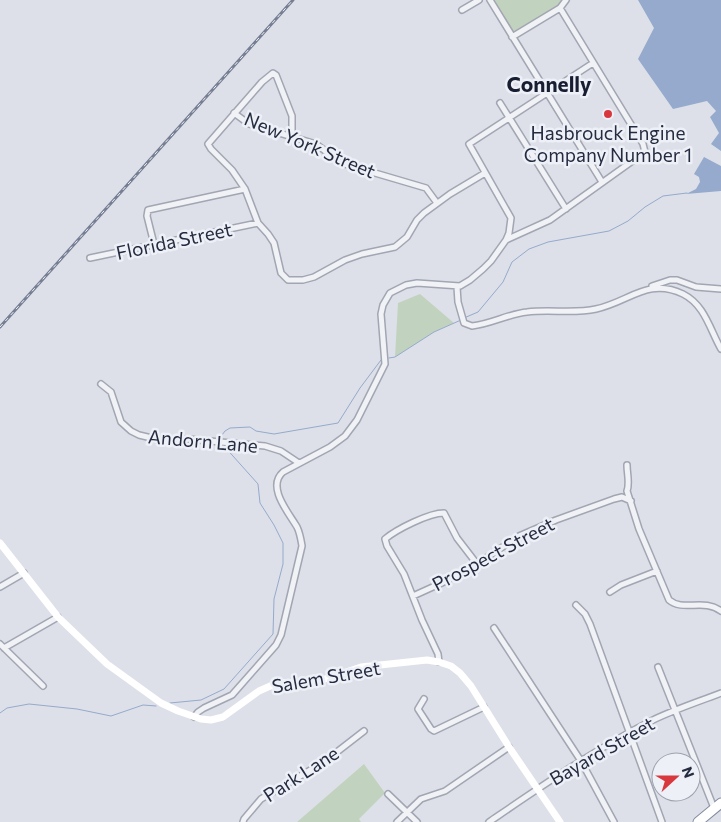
<svg xmlns="http://www.w3.org/2000/svg" width="721" height="822" viewBox="0 0 721 822" font-family="Commissioner,sans-serif">
	<style>
		.green { fill: #c1d3be }
		.water { fill: #95aacc }
		.lines { fill: none; stroke-linecap: round; stroke-linejoin: round }
		.stream { stroke: #95aacc; stroke-width: 1 }
		.street-casing { stroke: #a2a6b2; stroke-width: 8 }
		.highway-casing { stroke: #848ca0; stroke-width: 11 }
		.street { stroke: #f0f2f6; stroke-width: 5 }
		.secondary { stroke: #fff; stroke-width: 7 }
		.highway { stroke: #fff; stroke-width: 9 }
		.rail-casing { stroke: #767e93; stroke-width: 3 }
		.rail { stroke: #edf0f6; stroke-width: 1; stroke-dasharray: 4; stroke-linecap: butt }
		.poi-dot { fill: #d9373e; stroke: #edf0f6; stroke-width: 2 }
		.labels { text-anchor: middle; stroke-width: 5; stroke-linejoin: round; paint-order: stroke }
		.poi-label { font-size: 19px; fill: #252c40; stroke: #edf0f6 }
		.street-label { font-size: 19px; fill: #252c40; stroke: #edf0f6 }
		.quarter-label { font-size: 21px; font-weight: bold; fill: #181e31; stroke: #edf0f6 }
	</style>
	<rect width="100%" height="100%" fill="#dde0e8"/>
	<path class="green" d="M493 0H563L558 7 514 33Z
		M420 294 454 323 434 332 395 357 398 303Z
		M364 764 385 793 359 819 361 822H297Z"/>
	<path class="water" d="M638 0H721V151L711 144 719 133 710 117 716 111 707 101 673 109 638 59 654 28Z
		M704 157 721 166V191L686 194 696 189 700 182 699 177 694 174Z"/>
	<g class="lines">
		<path class="stream" d="M464 318 478 312 503 282 512 262 529 249 548 242 609 231 628 221 645 207 663 196 687 193
			M389 358 395 357 434 332 461 320
			M222 440V435L225 431 230 428 250 427 256 431 274 434 338 423 360 388 381 360
			M170 703 201 700 224 689 273 634 274 599 283 564V543L274 525 260 503 258 484 224 446
			M0 713 7 708 29 704 77 709 111 716 143 705 156 706"/>
		<g class="street-casing">
			<path id="street" d="M490 0 602 182
				M462 10 479 0
				M512 37 560 8 566 0
				M500 103 566 209
				M234 113 249 124 316 144 341 163 426 188 437 203
				M292 137V116L276 75 273 73 262 82 208 144 211 149 232 170 245 189 258 223 268 234 274 243 281 273 288 280H303L314 277 345 260 362 254 395 247 407 237 417 220 424 213 450 194 485 173
				M506 240 509 233 511 218 469 144 593 63
				M154 244 147 216 148 210 245 189
				M90 258 258 223
				M652 286 670 280H677L696 287 721 289
				M457 287 458 302 464 323 472 326C491 324 508 314 527 312 550 309 574 314 596 309 629 302 648 277 683 294 705 305 710 330 721 349
				M101 384 111 392 121 422 131 431 139 435 160 440 188 439 265 446 281 451 299 463
				M627 465C627 474 630 483 627 491L639 529 669 600C683 612 704 598 721 611
				M0 587 24 573
				M610 592 621 585 657 571
				M413 596 446 581 477 564 519 536 556 520 614 499 622 497 631 501
				M576 605 585 614 590 624 662 822
				M494 628 581 761 614 822
				M0 644 43 686
				M4 648 58 617
				M439 662 438 654 422 620 404 574 387 546 385 539C397 529 429 513 444 513L457 538 477 564
				M658 667 714 808
				M424 699 418 709 431 729 434 731 484 707
				M194 717 198 712 204 708 232 695 276 645 281 635 302 546C301 540 300 533 297 527 289 513 266 487 283 472L330 447 345 436 357 420 385 364 381 314 383 305 390 293 406 285 417 283 460 286 470 280 483 269 491 261 506 240 550 220 645 152 643 144 560 8
				M388 794 417 822
				M243 822 244 819 261 799 324 762 364 731
				M397 822 421 799 445 791 509 747
				M489 822C542 786 594 750 651 721 673 710 698 702 721 693"/>
		</g>
		<g class="highway-casing">
			<path id="highway" d="M698 822 721 803"/>
		</g>
		<use href="#street" class="street"/>
		<path class="secondary" d="M0 543 58 617 107 664 161 703 178 711 201 719 211 720 223 717 259 691 277 683 316 682 361 667 427 660 439 662 451 666 460 673 471 686 509 747 560 822"/>
		<use href="#highway" class="highway"/>
		<g class="rail-casing">
			<path id="rail" d="M0 327 293 0"/>
		</g>
		<use href="#rail" class="rail"/>
	</g>
	<circle class="poi-dot" cx="608" cy="114" r="5"/>
	<g class="labels">
		<g class="poi-label">
			<text x="608" y="140">Hasbrouck Engine<tspan x="608" dy="22">Company Number 1</tspan></text>
		</g>
		<g class="street-label">
			<text transform="translate(310 145) rotate(23)" y="7">New York Street</text>
			<text transform="translate(174 241) rotate(-12)" y="7">Florida Street</text>
			<text transform="translate(203 441) rotate(5)" y="7">Andorn Lane</text>
			<text transform="translate(493 554) rotate(-28)" y="7">Prospect Street</text>
			<text transform="translate(326 677) rotate(-10)" y="7">Salem Street</text>
			<text transform="translate(602 751) rotate(-30)" y="7">Bayard Street</text>
			<text transform="translate(301 774) rotate(-33)" y="7">Park Lane</text>
		</g>
		<g class="quarter-label">
			<text x="549" y="92">Connelly</text>
		</g>
	</g>
	<g transform="translate(676 777) rotate(69)"><circle r="24" fill="#edf0f6" stroke="#9da2ad"/>
	<path d="M0-4L9 19L0 12L-9 19Z" fill="#d9373e"/>
	<text y="-8" font-size="14" font-weight="bold" text-anchor="middle" fill="#252c40">N</text>
	</g>
</svg>
